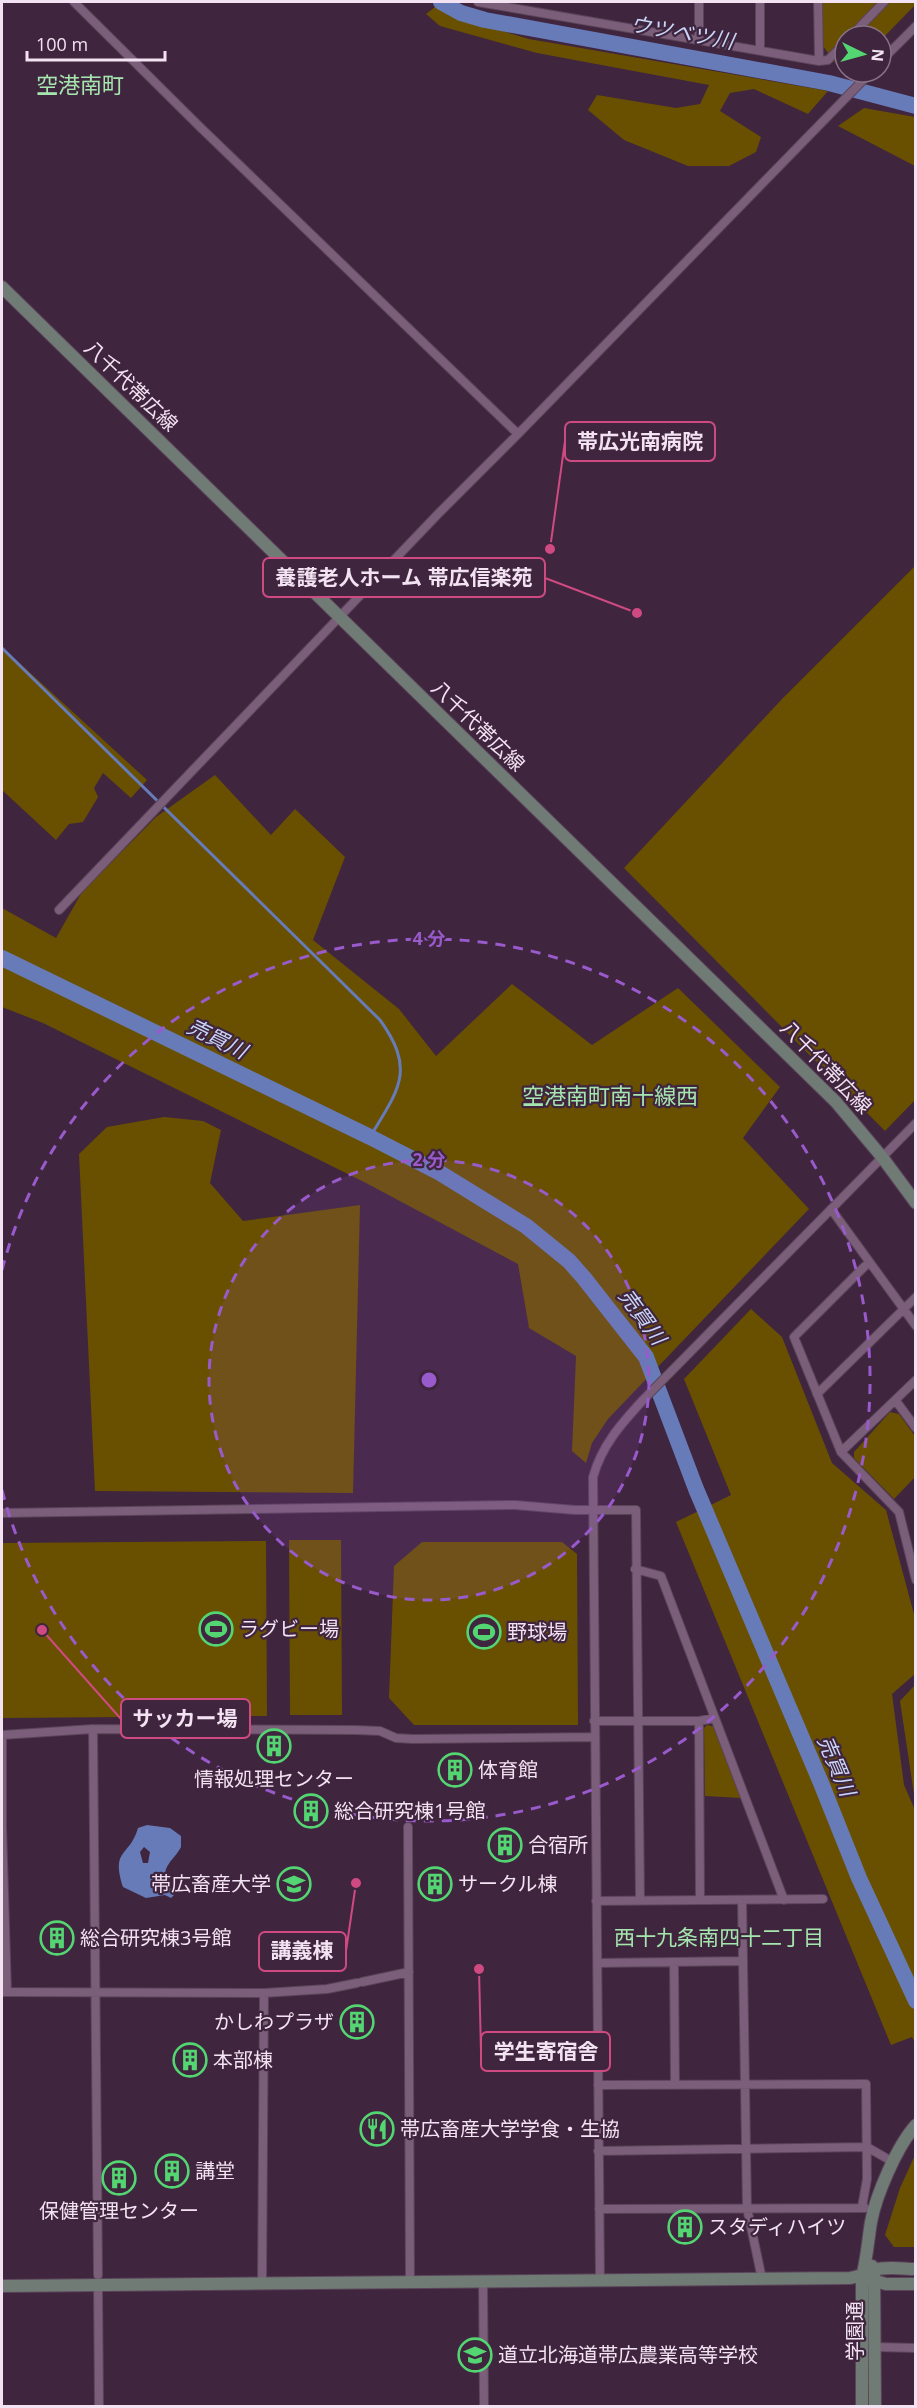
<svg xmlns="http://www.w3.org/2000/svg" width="917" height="2408" viewBox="0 0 917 2408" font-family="'Open Sans','Noto Sans JP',sans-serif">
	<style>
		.green { fill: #695000 }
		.water { fill: #667bb8; fill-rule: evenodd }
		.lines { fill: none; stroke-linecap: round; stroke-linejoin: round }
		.stream { stroke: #667bb8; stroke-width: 3 }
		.river { stroke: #667bb8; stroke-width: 16 }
		.street-casing { stroke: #5b445a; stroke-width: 10 }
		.secondary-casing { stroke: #5b445a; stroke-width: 14 }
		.street { stroke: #7b5e79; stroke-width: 8 }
		.secondary { stroke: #6f7b74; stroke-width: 12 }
		.ring { fill: none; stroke: #995acc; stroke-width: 3; stroke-dasharray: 10 8 }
		.labels { text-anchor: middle; stroke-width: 4.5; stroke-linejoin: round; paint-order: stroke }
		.street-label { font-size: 20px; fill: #f3e2f2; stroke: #3f253e }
		.poi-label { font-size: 20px; fill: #f3e2f2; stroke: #3f253e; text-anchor: start }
		.water-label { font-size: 21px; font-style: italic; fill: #c9d6f9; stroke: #3f253e }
		.neighbourhood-label { font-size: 21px; fill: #a5e5ae; stroke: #3f253e }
		.quarter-label { font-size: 22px; fill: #a5e5ae; stroke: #3f253e }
		.centre { fill: #995acc; stroke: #3f253e; stroke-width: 3 }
		.ring-label { font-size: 18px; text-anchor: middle; font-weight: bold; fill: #995acc; stroke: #3f253e; stroke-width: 4.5; stroke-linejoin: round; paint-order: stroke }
		.leader { fill: none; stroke: #ce4a81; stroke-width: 2 }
		.callout-dot { fill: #ce4a81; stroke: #3f253e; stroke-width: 2 }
		.callout { fill: #3f253e; stroke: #ce4a81; stroke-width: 2 }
		.callout-label { font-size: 21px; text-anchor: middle; font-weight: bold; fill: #f3e2f2 }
	</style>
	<rect width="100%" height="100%" fill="#3f253e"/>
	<path class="green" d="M823 2H877L867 13 872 20 890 2H915L916 4 881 40V36H845V68L840 69 823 46Z
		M435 7 476 23 529 39 828 91 808 114 754 89 730 93 720 111 761 137 756 152 729 166H688L624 140 588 110 597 95 676 108 700 104 709 85 537 53 440 26 426 14Z
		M864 108 915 117V166L838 126Z
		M915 566V1100L885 1131 624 868 783 698Z
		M2 647 147 780 131 798 103 773 94 788 98 797 83 822 69 824 56 840 2 790Z
		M215 775 271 835 295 809 345 857 313 940 399 1009 436 1056 512 984 592 1045 678 988 780 1087 743 1138 809 1209 608 1419 592 1443 586 1463 572 1451 576 1356 529 1328 518 1264 366 1183 43 1023 2 1007V908L56 938 82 892 156 817Z
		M164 1117 203 1121 221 1130 210 1183 243 1221 360 1205 353 1493 95 1491 79 1154 107 1127Z
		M751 1309 782 1337 832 1463 886 1510 915 1618V1674L892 1694 904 1785 915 1810V2043L912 2037 891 2045 676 1522 731 1495 684 1379Z
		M890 1412 899 1414 915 1436V1477L894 1499 854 1458V1452Z
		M289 1540H341L342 1715H290Z
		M266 1541 267 1716 2 1718V1543Z
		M422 1542H562L577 1554 578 1725H414L389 1698 394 1566Z
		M915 1685V1801L900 1701Z
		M707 1725 715 1727 741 1798 705 1796 704 1728Z
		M915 2155V2247H894L885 2235 900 2188Z"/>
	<path class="water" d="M147 1825 170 1828 181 1836V1847C175 1859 160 1867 167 1882 169 1887 172 1889 174 1895L171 1898 165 1895 146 1898 123 1887C111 1848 129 1858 138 1828ZM144 1847 150 1852 148 1863H143L140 1852Z"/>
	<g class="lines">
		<path class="stream" d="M2 648 380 1020C416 1070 399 1089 370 1137"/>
		<path class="river" d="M441 2 461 13 485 20 829 83 916 106
			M2 958 370 1137 440 1173 526 1226 569 1261 584 1278 646 1357 696 1489 821 1783 859 1878 916 2001"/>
		<g class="street-casing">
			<path id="street" d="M74 2 200 127 518 434
				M478 2 819 61 828 60 845 43
				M760 2V50
				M818 2 819 61
				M851 36 884 2
				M699 40V2
				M881 61 916 26
				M59 910 438 514 520 432 871 72
				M831 1209 916 1326
				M869 1262 794 1337 841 1452 899 1512 916 1580
				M817 1394 916 1297
				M896 1401 916 1428
				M841 1452 916 1380
				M2 1513 515 1505 575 1510H636L640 1900
				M635 1569 661 1576 784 1900
				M594 1721H699L715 1718
				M699 1721 700 1899
				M93 1729 98 2275
				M2 1735 93 1729 356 1730 380 1731 396 1738 413 1739 595 1737
				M2 1735V1827L7 1992
				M408 1827 410 2282
				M742 1900 747 2208 762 2279
				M596 1901 823 1899
				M674 1962 675 2084
				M598 1963 743 1961
				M362 1982 409 1972
				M2 1992 264 1993 327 1989 357 1983
				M598 2085 866 2084 867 2179 862 2207
				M598 2151 867 2147 893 2162
				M599 2209 865 2208
				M600 2280 593 1477C602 1445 621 1424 643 1400L916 1123
				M483 2281 484 2406
				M262 2283 264 1993
				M98 2285 99 2406
				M875 2347 916 2348"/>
		</g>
		<g class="secondary-casing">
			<path id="secondary" d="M2 287 836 1102 882 1157 916 1203
				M872 2266 874 2270 875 2406
				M868 2279 886 2284H916
				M2 2286 850 2278C859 2277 865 2273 874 2270 887 2266 902 2269 916 2269
				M862 2406V2277C867 2258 868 2240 871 2222 876 2195 897 2146 916 2125"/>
		</g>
		<use href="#street" class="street"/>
		<use href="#secondary" class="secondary"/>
	</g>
	<circle cx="429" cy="1380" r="220" fill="#995acc" fill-opacity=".12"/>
	<g class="ring">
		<circle cx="429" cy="1380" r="220"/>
		<path d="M2 1270A441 441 0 1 1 2 1490"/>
	</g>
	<defs>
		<g id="stadium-ring" transform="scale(1.725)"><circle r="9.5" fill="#3f253e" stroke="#53d672" stroke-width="1.5"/><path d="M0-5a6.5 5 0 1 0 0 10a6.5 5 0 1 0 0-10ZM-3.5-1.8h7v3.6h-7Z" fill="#53d672"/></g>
		<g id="building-ring" transform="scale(1.725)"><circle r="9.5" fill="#3f253e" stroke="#53d672" stroke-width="1.5"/><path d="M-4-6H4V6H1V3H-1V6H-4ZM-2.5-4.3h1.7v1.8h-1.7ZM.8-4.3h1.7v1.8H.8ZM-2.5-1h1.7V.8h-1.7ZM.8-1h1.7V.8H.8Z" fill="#53d672"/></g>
		<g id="university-ring" transform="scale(1.725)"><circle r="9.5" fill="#3f253e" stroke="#53d672" stroke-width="1.5"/><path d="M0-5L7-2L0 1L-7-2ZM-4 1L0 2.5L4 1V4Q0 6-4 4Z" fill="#53d672"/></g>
		<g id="restaurant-ring" transform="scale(1.725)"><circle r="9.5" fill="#3f253e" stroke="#53d672" stroke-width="1.5"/><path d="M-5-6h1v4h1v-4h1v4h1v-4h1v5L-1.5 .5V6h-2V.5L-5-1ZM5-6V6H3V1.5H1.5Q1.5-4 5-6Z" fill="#53d672"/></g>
		<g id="school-ring" transform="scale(1.725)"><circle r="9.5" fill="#3f253e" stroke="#53d672" stroke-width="1.5"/><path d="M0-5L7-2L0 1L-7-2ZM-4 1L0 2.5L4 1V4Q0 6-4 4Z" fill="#53d672"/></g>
	</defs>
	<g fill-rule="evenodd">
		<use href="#stadium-ring" x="216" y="1629"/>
		<use href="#stadium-ring" x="484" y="1632"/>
		<use href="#building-ring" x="274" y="1746"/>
		<use href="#building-ring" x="455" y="1770"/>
		<use href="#building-ring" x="311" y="1811"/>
		<use href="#building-ring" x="505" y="1845"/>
		<use href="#university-ring" x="294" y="1884"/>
		<use href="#building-ring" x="435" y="1884"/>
		<use href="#building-ring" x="57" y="1938"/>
		<use href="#building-ring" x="357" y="2022"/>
		<use href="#building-ring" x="190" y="2060"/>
		<use href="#restaurant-ring" x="377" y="2129"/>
		<use href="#building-ring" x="172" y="2171"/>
		<use href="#building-ring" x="119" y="2178"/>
		<use href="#building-ring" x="685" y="2227"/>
		<use href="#school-ring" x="475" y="2355"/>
	</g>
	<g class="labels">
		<g class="street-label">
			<text transform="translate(131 386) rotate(44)" y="7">八千代帯広線</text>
			<text transform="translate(478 726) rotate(44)" y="7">八千代帯広線</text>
			<text transform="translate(826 1067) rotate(46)" y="7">八千代帯広線</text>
			<text transform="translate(855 2331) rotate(-90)" y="7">学園通</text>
		</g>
		<g class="poi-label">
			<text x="239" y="1636">ラグビー場</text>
			<text x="507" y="1639">野球場</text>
			<text x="478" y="1777">体育館</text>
			<text x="274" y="1786" text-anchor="middle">情報処理センター</text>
			<text x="334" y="1818">総合研究棟1号館</text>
			<text x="528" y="1852">合宿所</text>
			<text x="271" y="1891" text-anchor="end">帯広畜産大学</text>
			<text x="458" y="1891">サークル棟</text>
			<text x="80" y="1945">総合研究棟3号館</text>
			<text x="334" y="2029" text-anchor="end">かしわプラザ</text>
			<text x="213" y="2067">本部棟</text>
			<text x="400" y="2136">帯広畜産大学学食・生協</text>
			<text x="195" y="2178">講堂</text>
			<text x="119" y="2218" text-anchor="middle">保健管理センター</text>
			<text x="708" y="2234">スタディハイツ</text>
			<text x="498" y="2362">道立北海道帯広農業高等学校</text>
		</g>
		<g class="water-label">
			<text transform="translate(682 33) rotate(10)" y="7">ウツベツ川</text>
			<text transform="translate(217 1039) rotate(26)" y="7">売買川</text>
			<text transform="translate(642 1317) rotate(54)" y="7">売買川</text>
			<text transform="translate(836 1766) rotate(67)" y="7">売買川</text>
		</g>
		<g class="neighbourhood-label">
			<text x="719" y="1945">西十九条南四十二丁目</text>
		</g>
		<g class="quarter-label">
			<text x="80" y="93">空港南町</text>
			<text x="610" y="1104">空港南町南十線西</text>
		</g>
	</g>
	<circle cx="429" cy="1380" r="9" class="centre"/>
	<g class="ring-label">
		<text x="429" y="945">4 分</text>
		<text x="429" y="1166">2 分</text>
	</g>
	<path class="leader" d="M550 549L565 441M637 613L545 578M42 1630L121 1719M356 1883L346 1951M479 1969L481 2052"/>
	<g class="callout-dot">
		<circle cx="550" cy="549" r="6"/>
		<circle cx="637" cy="613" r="6"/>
		<circle cx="42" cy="1630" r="6"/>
		<circle cx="356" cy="1883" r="6"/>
		<circle cx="479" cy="1969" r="6"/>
	</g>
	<g class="callout">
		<rect x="565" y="422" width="150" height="39" rx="6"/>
		<rect x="263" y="558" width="282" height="39" rx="6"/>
		<rect x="121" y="1699" width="129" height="39" rx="6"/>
		<rect x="259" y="1932" width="87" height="39" rx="6"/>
		<rect x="481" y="2032" width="129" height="39" rx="6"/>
	</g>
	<g class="callout-label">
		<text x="640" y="449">帯広光南病院</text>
		<text x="404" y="585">養護老人ホーム 帯広信楽苑</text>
		<text x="185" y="1726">サッカー場</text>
		<text x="302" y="1958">講義棟</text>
		<text x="546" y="2059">学生寄宿舎</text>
	</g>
	<rect width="917" height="2408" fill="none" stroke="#f3e2f2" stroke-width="6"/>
	<g transform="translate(863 54) rotate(95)"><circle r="28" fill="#3f253e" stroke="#877186" stroke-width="1.5"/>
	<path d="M0-4.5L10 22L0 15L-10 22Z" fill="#53d672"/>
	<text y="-9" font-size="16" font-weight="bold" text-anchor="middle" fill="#f3e2f2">N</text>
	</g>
	<path d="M27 51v9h138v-9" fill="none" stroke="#f3e2f2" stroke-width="3"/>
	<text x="36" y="51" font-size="18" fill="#f3e2f2" stroke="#3f253e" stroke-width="4.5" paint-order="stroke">100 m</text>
</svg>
